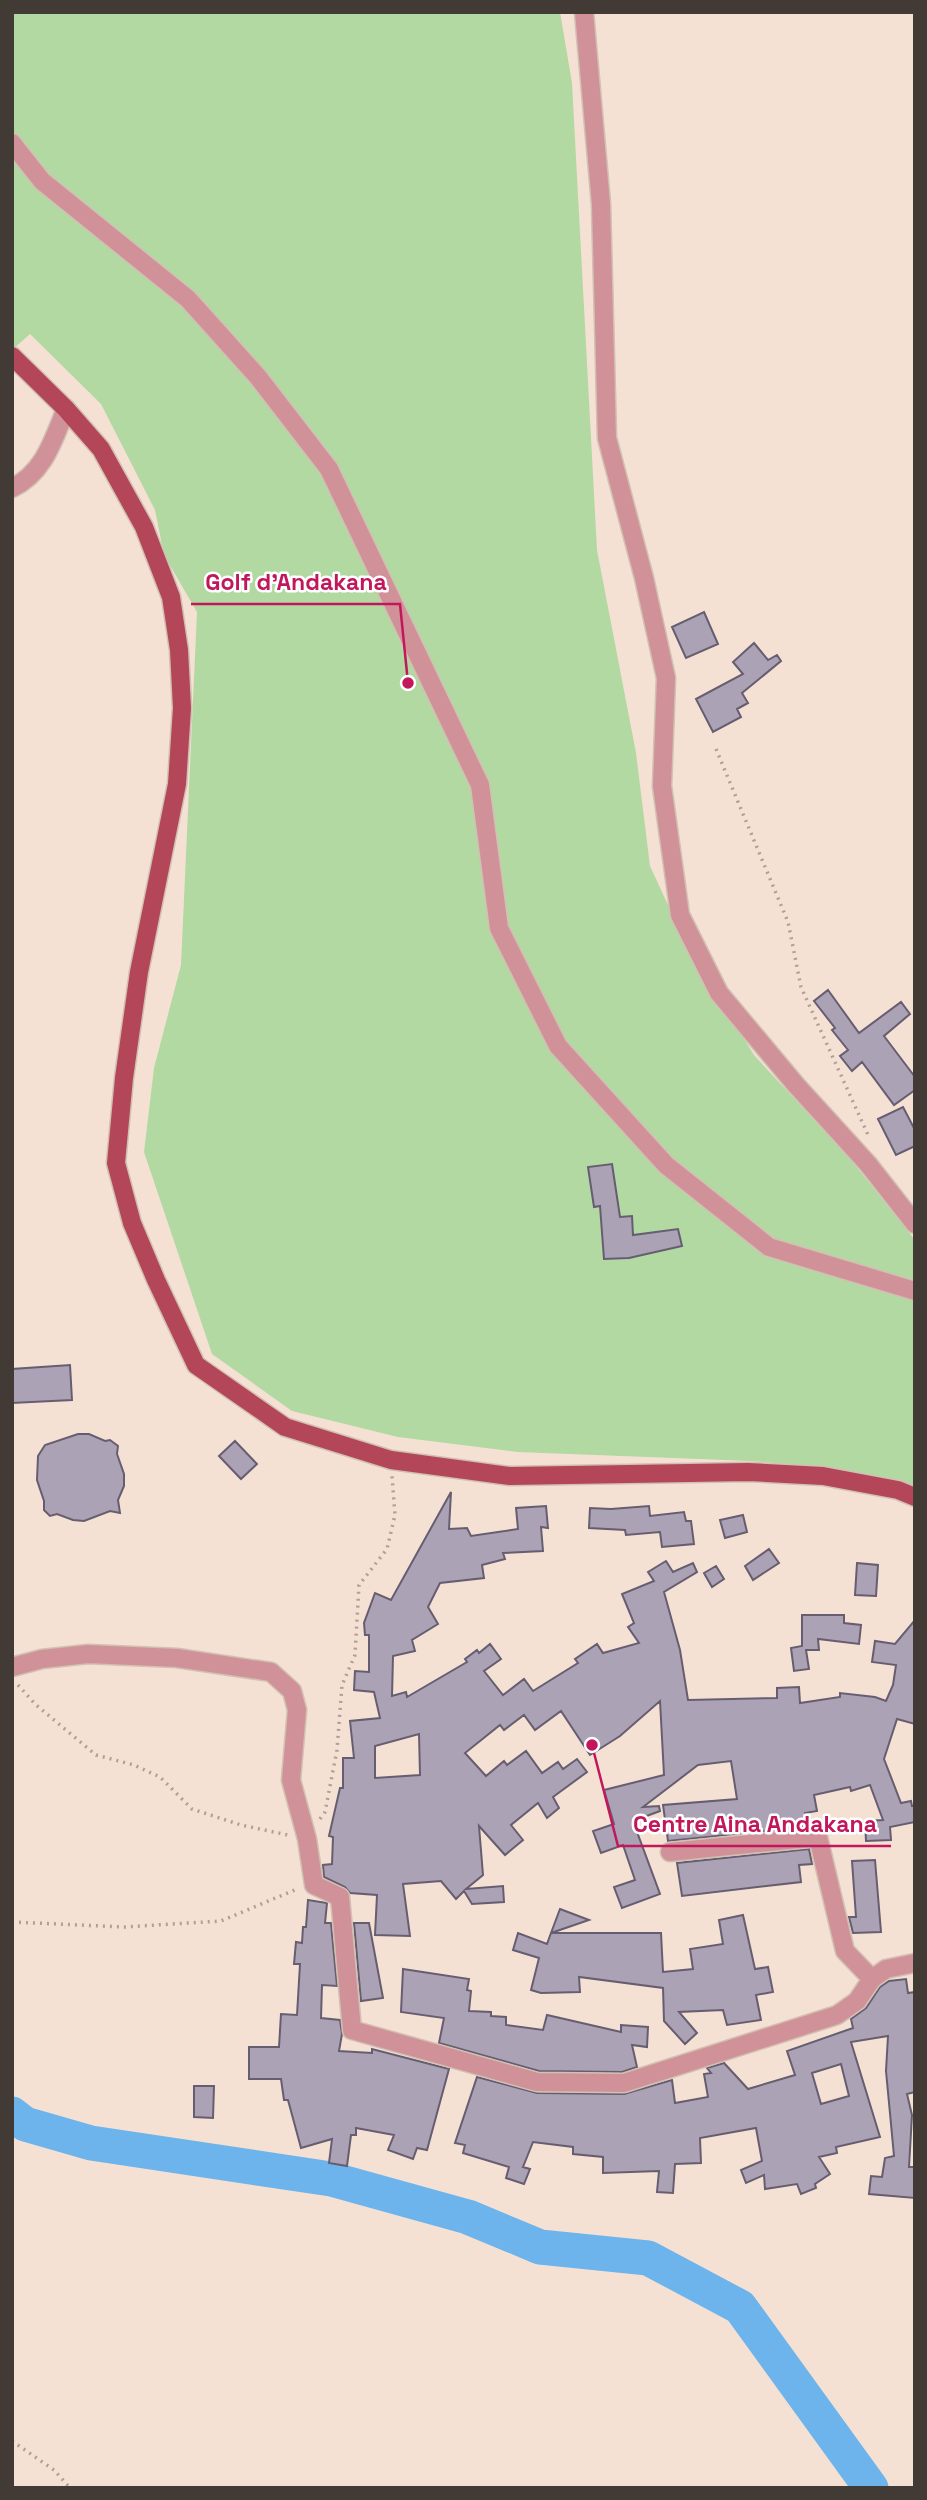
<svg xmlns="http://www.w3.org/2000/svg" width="927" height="2500" viewBox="0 0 927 2500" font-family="'Space Grotesk',sans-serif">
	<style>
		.green { fill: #b2d9a2 }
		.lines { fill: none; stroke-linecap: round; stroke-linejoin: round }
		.river { stroke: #6db4ec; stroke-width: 35 }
		.building { fill: #aba2b5; stroke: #665e70; stroke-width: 2; fill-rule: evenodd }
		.minor-casing { stroke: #d1c0b3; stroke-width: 21 }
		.major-casing { stroke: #d1c0b3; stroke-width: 21 }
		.path { stroke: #af9f95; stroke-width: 3.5; stroke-dasharray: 2 5; stroke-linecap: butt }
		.minor { stroke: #d09298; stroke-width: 18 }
		.major { stroke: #b44659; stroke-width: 18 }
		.leader { fill: none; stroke: #c2185b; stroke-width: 2.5 }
		.callout-dot { fill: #c2185b; stroke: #fff; stroke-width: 2.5 }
		.callout-label { font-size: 23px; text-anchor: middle; font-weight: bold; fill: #c2185b; stroke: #fff; stroke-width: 5; stroke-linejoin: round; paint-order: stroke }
	</style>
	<rect width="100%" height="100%" fill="#f5e1d3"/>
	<path class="green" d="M12 12H560L572 83 597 550 636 753 650 866 687 946 754 1055 851 1160 915 1240V1488L824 1467 751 1461 517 1452 398 1437 292 1411 212 1354 144 1152 154 1068 181 965 197 612 164 555 155 510 101 404 30 334 12 350Z"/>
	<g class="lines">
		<path class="river" d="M12 2114 25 2124 91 2143 331 2179 468 2217 540 2247 648 2258 740 2307 871 2488"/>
	</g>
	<path class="building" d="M704 612 718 644 686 658 672 627Z
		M754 643 768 660 777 655 781 661 742 693 748 703 737 709 741 717 713 732 696 699 743 674 733 662Z
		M828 990 859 1033 901 1002 910 1014 884 1036 915 1077V1090L894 1105 862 1062 852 1071 840 1056 848 1050 832 1030 835 1028 814 1001Z
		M903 1107 915 1130V1146L896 1155 878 1119Z
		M612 1164 620 1217 632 1216 633 1235 678 1229 682 1246 629 1258 604 1259 600 1206 594 1207 588 1167Z
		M70 1365 72 1400 12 1403V1369Z
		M78 1434H89L105 1441 110 1440 118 1446 117 1454 124 1474V1486L118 1500 120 1513 110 1511 84 1521 73 1520 57 1514 50 1516 44 1510V1501L37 1480 38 1456 45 1445Z
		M235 1441 257 1464 241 1479 219 1456Z
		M451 1492 449 1529 467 1528 471 1536 518 1529 516 1508 546 1506 548 1528 541 1527 543 1551 503 1553 505 1559 482 1565 484 1578 440 1583 428 1607 438 1624 412 1640 415 1651 393 1656 392 1696 406 1692 407 1697 467 1662 465 1659 477 1650 479 1653 490 1644 501 1659 484 1671 503 1695 524 1679 533 1691 578 1663 575 1659 597 1644 603 1653 639 1643 628 1627 634 1623 622 1594 654 1581 648 1572 666 1561 673 1572 693 1563 697 1572 664 1592 680 1650 688 1700 777 1698V1688L799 1687 800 1703 840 1697V1693L875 1697 886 1701 893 1685 896 1665 872 1662 875 1641 895 1644 915 1620V1724L897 1719 884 1759 901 1803 911 1801 912 1806H915V1822L890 1827 891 1840 866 1841 865 1821 883 1820 870 1785 851 1791 850 1787 814 1795 817 1811 805 1813 807 1827 668 1841 663 1805 737 1799 731 1761 698 1765 643 1807 659 1806 660 1811 633 1821 660 1894 622 1908 614 1887 635 1880 623 1845 601 1853 593 1831 614 1824 604 1790 664 1775 660 1701 620 1736 590 1755 561 1711 535 1730 524 1715 504 1730 500 1725 465 1753 486 1776 504 1761 507 1765 526 1751 542 1773 558 1762 563 1769 577 1759 587 1772 553 1797 559 1808 547 1818 538 1803 511 1825 523 1840 505 1855 479 1826 483 1875 466 1889 503 1886 504 1902 472 1904 464 1891 456 1899 441 1881 403 1884 410 1936 375 1935 377 1895 350 1893 345 1887 324 1877 323 1865 332 1864 333 1837 329 1836 340 1788H343V1758H354L350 1721 380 1718 374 1692 354 1690 355 1671 369 1672V1635H365L364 1623 375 1593 391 1600ZM419 1734 420 1775 375 1778V1746Z
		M649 1506 650 1516 684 1512 686 1521H691L694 1544 662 1547 660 1532 626 1535 625 1530 589 1528 590 1508 611 1509Z
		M743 1515 747 1532 725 1538 720 1520Z
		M769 1549 779 1563 753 1580 745 1566Z
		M857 1563 878 1565 876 1596 855 1595Z
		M716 1566 724 1579 712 1587 704 1573Z
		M802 1615H844V1623L861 1625 859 1644 818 1639 819 1650H806L809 1669 794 1671 791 1648 802 1646Z
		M809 1849 812 1864 799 1865 801 1882 682 1896 677 1863Z
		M875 1860 881 1932 853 1933 849 1917H856L852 1861Z
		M308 1900 327 1903 325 1923H331L337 1986 322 1985 321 2018 340 2020 342 2034 339 2051 372 2053V2049L449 2069 427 2150 417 2148 413 2159 388 2150 394 2135 356 2128V2135H351L347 2166 329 2163 332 2139 301 2148 288 2100H284L281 2079H249V2047H279L281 2014 297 2015 300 1964H294L296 1942 302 1943 303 1927H306Z
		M560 1909 589 1920 551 1933Z
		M743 1915 755 1969 768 1967 773 1992 756 1995 761 2020 727 2025 723 2010 679 2012 697 2033 685 2044 664 2021 663 1988 579 1977 580 1992 541 1993 531 1990 539 1958 513 1950 518 1933 547 1944 551 1933H661L663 1972 693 1969 690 1949 723 1944 719 1920Z
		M354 1923H369L383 1998 361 2001Z
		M403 1969 469 1979 467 1990 471 1991 469 2011 491 2012V2016L506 2017V2025L543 2030 547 2015 621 2032V2025L648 2027 647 2047 632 2045 637 2067 622 2072 539 2071 439 2043 444 2018 401 2012Z
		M906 1979 908 1993 915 1992V2092L907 2094 912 2115 909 2167H915V2198L869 2194 871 2176 882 2177 885 2158 894 2156 886 2071 888 2036 851 2042 880 2137 836 2147 837 2153 819 2157 830 2174 815 2184 816 2188 801 2194 797 2184 765 2189 764 2175 746 2183 741 2170 762 2161 756 2128 700 2138 701 2163 675 2164 673 2193 657 2192 659 2171 603 2173V2157L573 2154V2147L533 2142 523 2167 530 2169 524 2184 506 2178 509 2167 463 2153 465 2145 455 2143 477 2077 537 2093 624 2094 672 2080 675 2103 708 2097 704 2074 711 2073 707 2068 724 2063 748 2089 795 2075 787 2051 853 2028 851 2019 866 2008 880 1987 889 1981ZM841 2064 849 2096 821 2104 812 2073Z
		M194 2086H214L213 2118 194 2117Z"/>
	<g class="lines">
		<g class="minor-casing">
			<path id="minor" d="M584 12 601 204 607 438 644 578 666 678 662 786 680 915 719 993 796 1085 868 1164 915 1224
				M12 143 42 181 188 299 258 377 329 469 480 785 499 928 558 1046 666 1165 769 1247 915 1291
				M12 488C44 473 53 440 66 409
				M12 1667 42 1659 88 1654 177 1658 271 1672 292 1691 297 1710 291 1780 307 1839 314 1885 340 1897 352 2030 537 2082 624 2083 837 2015 857 2001 872 1979 886 1969 915 1963
				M670 1852 818 1837 845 1951 872 1979"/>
		</g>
		<g class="major-casing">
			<path id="major" d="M12 356 66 409 101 449 144 527 171 597 179 650 182 708 177 784 139 972 124 1078 116 1163 132 1223 156 1280 196 1365 285 1427 391 1460 510 1476 748 1472 823 1476 898 1490 915 1497"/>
		</g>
		<path class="path" d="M716 749 788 922 801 987 869 1137
			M18 1685 35 1704 96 1755 134 1765 160 1777 192 1809 241 1825 288 1835
			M320 1819 325 1812 337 1750 342 1685 355 1655 359 1585 387 1549 395 1515 392 1476
			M12 1922 124 1927 221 1921 297 1889
			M12 2441 54 2470 70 2488"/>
		<use href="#minor" class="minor"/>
		<use href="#major" class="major"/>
	</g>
	<path class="leader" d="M408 683L400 604H191M592 1745L618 1846H891"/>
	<g class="callout-dot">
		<circle cx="408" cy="683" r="7"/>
		<circle cx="592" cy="1745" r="7"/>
	</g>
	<g class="callout-label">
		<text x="296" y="590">Golf d'Andakana</text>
		<text x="755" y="1832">Centre Aina Andakana</text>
	</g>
	<rect width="927" height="2500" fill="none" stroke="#423a34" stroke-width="28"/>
</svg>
